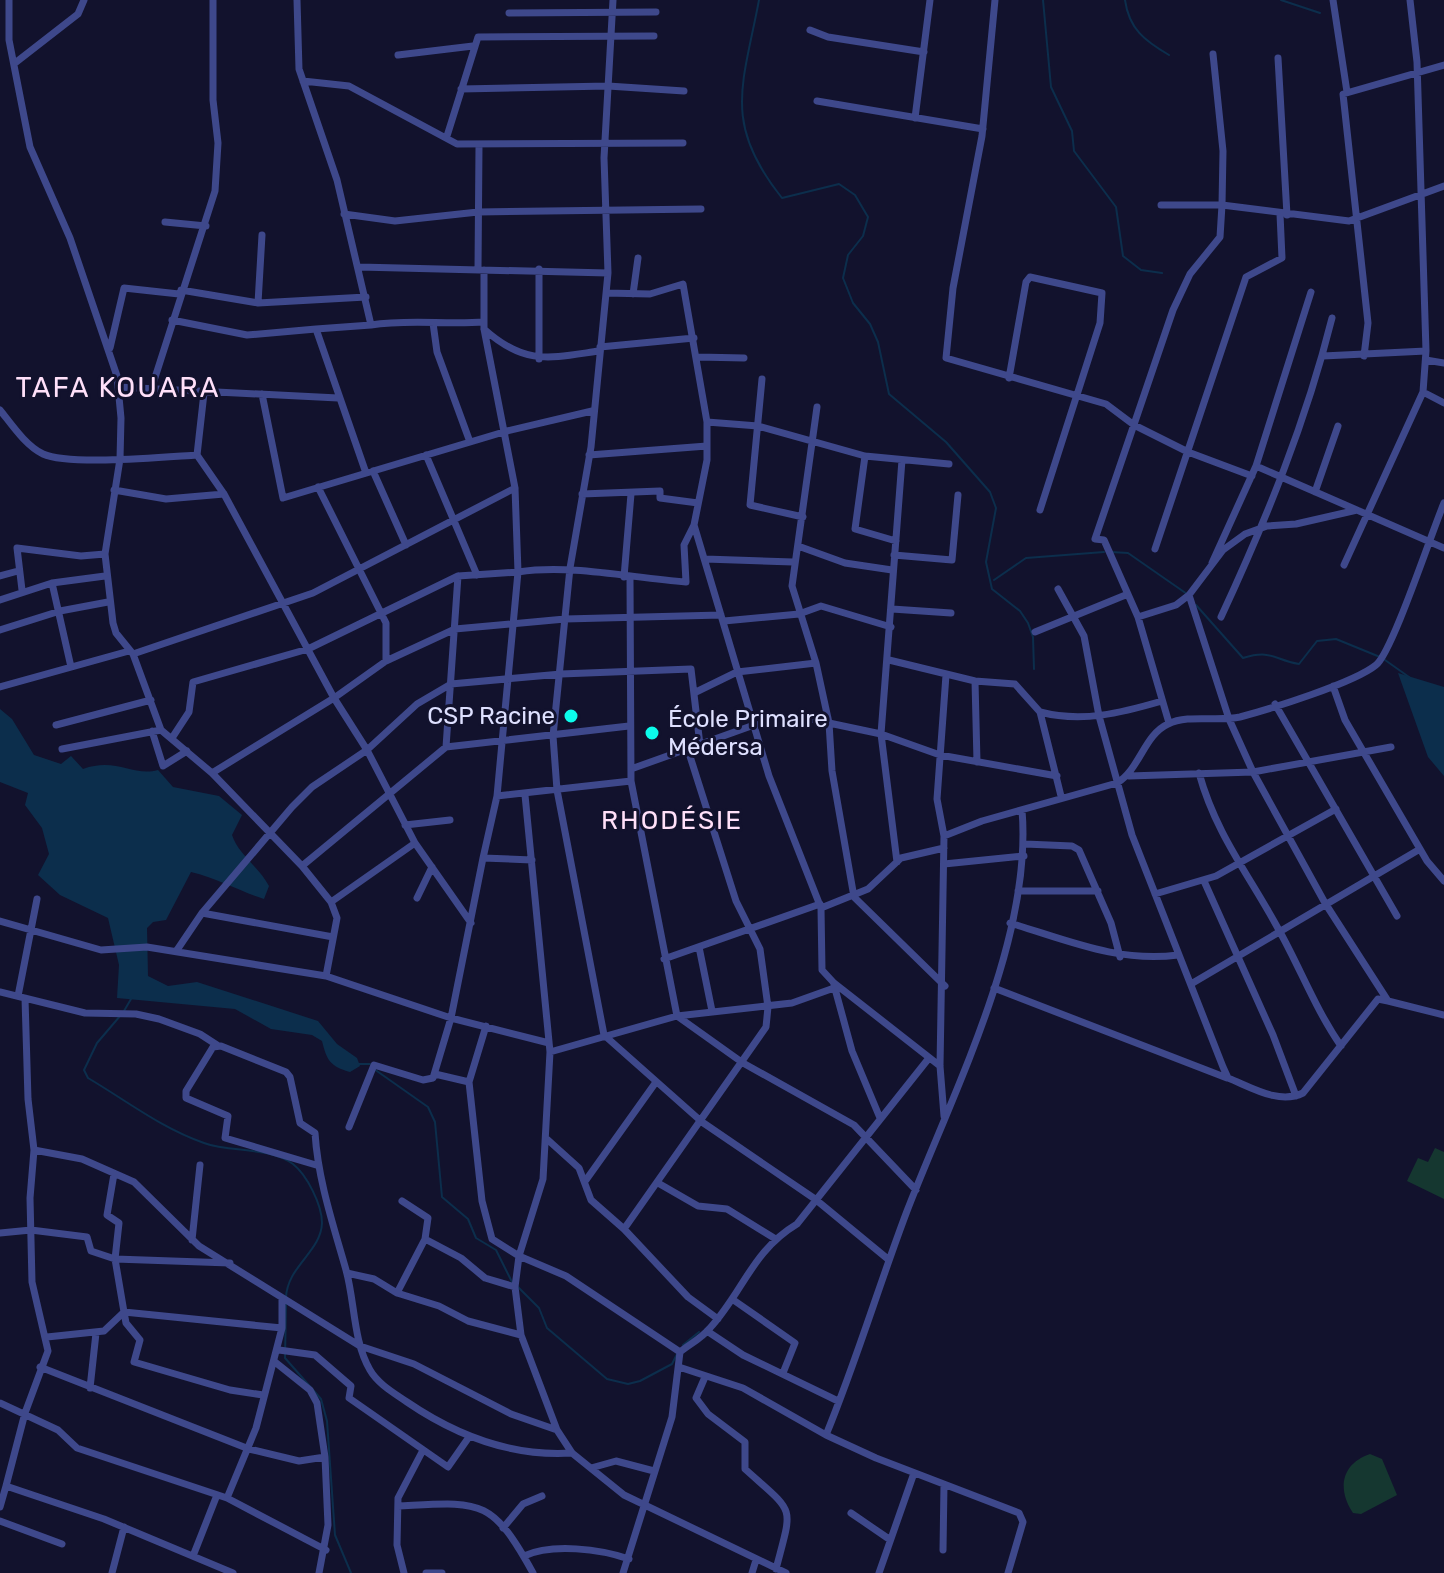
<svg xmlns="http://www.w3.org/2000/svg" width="1444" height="1573" viewBox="0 0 1444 1573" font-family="Rubik,sans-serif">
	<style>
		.green { fill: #153730 }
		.water { fill: #0c2e4c }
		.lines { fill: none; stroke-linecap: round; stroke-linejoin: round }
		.stream { stroke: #0c2e4c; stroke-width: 2 }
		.minor { stroke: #3e488b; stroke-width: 7 }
		.poi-dot { fill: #0cfceb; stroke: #12122d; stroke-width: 3 }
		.labels { text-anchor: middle; stroke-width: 6; stroke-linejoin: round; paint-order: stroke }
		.poi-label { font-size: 24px; fill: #dee0ff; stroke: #12122d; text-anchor: end }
		.neighbourhood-label { font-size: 26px; letter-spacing: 2px; fill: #ffe0f9; stroke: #12122d }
		.quarter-label { font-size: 28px; letter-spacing: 2px; fill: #ffe0f9; stroke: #12122d }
	</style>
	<rect width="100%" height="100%" fill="#12122d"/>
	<path class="green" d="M1435 1148 1444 1152V1199L1407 1181 1418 1158 1428 1162Z
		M1370 1454 1382 1459 1397 1495 1361 1514 1353 1513C1337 1489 1341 1464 1370 1454Z"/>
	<path class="water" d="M1398 673 1444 687V776L1428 757Z
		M0 709 12 719 34 755 61 764 71 756 83 769C116 757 133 777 158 770L173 787 219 796 242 815 232 835C238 854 259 867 269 886L264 899C239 891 217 878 191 872L166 920 153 922 147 928 148 976 168 986 197 982 318 1021 337 1044 357 1058 360 1066 350 1072C330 1066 327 1061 322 1041L312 1035 271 1029 235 1009 117 998 119 965 108 918 60 895 38 875 49 854 42 828 25 805 28 793 0 782Z"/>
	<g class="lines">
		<path class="stream" d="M759 0C743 85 722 123 782 198L839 184 855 195 868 217 863 236 848 255 843 278 853 303 870 324 878 342 889 394 946 442 990 492 996 508 986 562 992 589 1020 611 1028 623 1033 637 1034 669
			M1043 0 1051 87 1072 131 1074 151 1116 207 1123 256 1141 270 1162 273
			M1125 0C1129 29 1145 41 1169 55
			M1281 0 1320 13
			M1111 552 1128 553 1187 594
			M994 580 1026 558 1104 552
			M1196 605 1243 658C1272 649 1274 660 1299 664L1317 641 1336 639 1380 657
			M1385 660 1409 677
			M124 1011 131 999
			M120 1016 97 1043 84 1070 88 1078C127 1101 161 1128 204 1143 231 1153 268 1146 293 1164 307 1175 322 1205 322 1223 321 1252 287 1266 286 1298
			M358 1064H370
			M374 1069 428 1107 435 1122 442 1197 468 1219 476 1238 496 1250 512 1282
			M517 1286 539 1308 547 1328 607 1379 628 1384 640 1381 672 1364 677 1354
			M286 1304 285 1358 321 1399 327 1421 335 1535 351 1573
			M683 1345 699 1332"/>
		<path class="minor" d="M9 0V40L30 147 70 238 117 376 121 418 120 459 105 554 113 623 116 633 133 654 161 730 212 773 302 866 331 902 337 918 326 976
			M297 0 299 69 337 180 371 325C409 319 446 325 484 322
			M613 0 604 158 608 273 591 447 570 568 553 736 557 790 604 1035 702 1122 815 1199 889 1260
			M995 0 982 136 953 288 946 358 1106 404 1134 425 1188 452 1252 476
			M1333 0 1347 92
			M1410 0 1417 62 1426 351 1423 392 1444 403
			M509 13 656 12
			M810 30 828 37 924 52
			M1213 54 1223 151 1222 205 1349 221 1444 186
			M398 55 473 46
			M1278 58 1287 215
			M15 63 78 14 84 0
			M303 81 349 86 457 144 683 143
			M461 89 608 86 684 91
			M817 101 983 129
			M915 118 930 0
			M447 136 478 37 654 36
			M1161 205H1222L1220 237 1190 274 1173 310 1095 539 1104 540 1138 617 1169 723
			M344 214 395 221 478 212 701 209
			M165 222 206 226
			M359 267 608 273
			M478 269 479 146
			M539 269V359
			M484 270V329L515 488 518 572C572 564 631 578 686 582L684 545 694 525
			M181 290 258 303 366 297
			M606 293 650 294 683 284 707 422
			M633 294 638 258
			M258 303 262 235
			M172 320 247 335 316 329
			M433 323 437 352 470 442
			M484 329C525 366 550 358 599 351
			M600 347 694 338
			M110 348 124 288 179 294
			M1323 356 1426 351
			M1364 356 1368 323 1343 94 1444 65
			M698 357 744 358
			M1426 360 1444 363
			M1009 378 1026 282 1030 277 1102 293 1100 323 1040 510
			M762 379 750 505 803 517
			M118 387 338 398
			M151 390 215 191 218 143 213 100V0
			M204 393 197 455 224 494 334 698 367 750 415 843 471 923
			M262 394 283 498 507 431 592 411
			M817 407 792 586 816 663 829 723 832 771 854 897 945 986
			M0 410C12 425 26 446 43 454 69 466 165 457 197 455
			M426 455 477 575
			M589 455 707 446
			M865 456 855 529 896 541
			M1256 466 1444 548
			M373 471 406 545
			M366 473 316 329 371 325
			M318 487 386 623V661
			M114 490 166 499 224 494
			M1315 492 1338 426
			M582 494 660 491V498L698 503
			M798 546 845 563 892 570
			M1155 549 1246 277 1282 258 1280 214
			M894 555 952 560 958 495
			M705 559 793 562
			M1212 563 1256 466 1311 292
			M1344 565 1423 392
			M0 576 18 571
			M624 577 631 494
			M630 578 631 781 677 1016 743 1063 854 1125 916 1190
			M52 583 71 667
			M1058 589 1084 636 1099 716 1132 835 1223 1067 1228 1078C1251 1087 1279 1105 1303 1093L1378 999 1388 1001 1325 903 1253 772 1229 719 1189 595
			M22 590 17 548 81 556 105 554
			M0 600 52 583 105 576
			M892 609 951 613
			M1138 617 1176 605 1189 595 1223 550 1245 534 1267 526 1296 524 1357 510
			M1221 617C1266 520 1306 422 1332 318
			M724 621 799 614 821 606 891 627
			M0 630 60 611 108 602
			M1035 632 1128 594
			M133 654 313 593 515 488
			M889 660 975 681 1015 684 1040 712 1061 796
			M975 681 977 762
			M1333 686 1345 720 1427 861 1444 881
			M0 687 129 651
			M696 692 737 672 816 663
			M1275 704 1397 916
			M1040 712C1082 723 1121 713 1162 701
			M829 723 881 734 940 755 1057 776
			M56 725 151 700
			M152 731 163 766 187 751
			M172 738 189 712 193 682 308 649 458 576
			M446 747 458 576 518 572 497 796 483 858
			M62 749 161 730
			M631 769 754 725 828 718
			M212 773 334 698 386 661 455 629 565 619 721 615
			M1199 773C1216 835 1250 876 1280 932 1301 970 1316 1010 1341 1046
			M1129 776 1253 772 1391 747
			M525 795 550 1052 543 1179 519 1256 515 1287 521 1335 557 1430 572 1453 624 1495 786 1573
			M497 796 631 781
			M405 825 450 820
			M944 836 982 821 1117 783C1140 769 1144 735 1168 724 1188 714 1218 722 1240 717 1270 709 1354 683 1376 665 1392 653 1432 531 1444 503
			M1025 844 1072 846 1079 850 1111 923 1120 957
			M897 862 881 734 902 460
			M944 864 1024 856
			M302 866 446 747 629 726
			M1204 881 1273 1035 1296 1096
			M1018 891H1098
			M1155 894 1216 876 1336 809
			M417 898 432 867
			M331 902 415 843
			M821 908 769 776 694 525 707 460V422L758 426 865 456 949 464
			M202 913 333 937
			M0 921 101 950 147 947 326 976 451 1018 549 1043
			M1010 923C1067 940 1119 963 1178 955
			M699 947 712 1011
			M177 950 202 913 292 807 312 787 367 750 417 704 451 684 561 674 691 669 700 745
			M664 959 820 904
			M1191 984 1420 849
			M834 985 852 1051 880 1118
			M994 988 1227 1078
			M0 992 85 1013 136 1014 159 1019 200 1034 217 1045
			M18 996 37 899
			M25 998 28 1099 34 1150 82 1159 134 1182 199 1246 360 1346 414 1364 511 1414 557 1430
			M1388 1001 1444 1015
			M486 1026 469 1082 482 1201 492 1239 519 1256 566 1276 680 1352
			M550 1052 677 1016 792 1003 834 988
			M940 1066 834 983 822 970 821 908 868 889 901 858 944 848
			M435 1074 469 1082
			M944 1116 940 1066 944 836 937 799 946 675
			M349 1127 374 1065 423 1080 433 1078 451 1018 483 858 532 860
			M548 1140 579 1168 591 1200 624 1229 688 1297 718 1319
			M34 1150 30 1198 32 1282 48 1351 25 1413 6 1486 104 1519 233 1573
			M316 1165 225 1138 228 1116 186 1098V1091L213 1047 221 1046 286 1072 290 1077 300 1123 315 1133C318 1180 333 1224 346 1270 355 1302 353 1341 370 1370 378 1384 394 1393 407 1402 457 1436 511 1457 572 1453
			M114 1174 107 1215 119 1223 115 1259 230 1263
			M586 1180 656 1082
			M658 1183 698 1206 727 1209 774 1238
			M402 1201 428 1218 425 1239 461 1258 485 1278 515 1287
			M624 1229 766 1027 768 1007 760 949 736 901 688 750
			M0 1233 31 1230 87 1237 91 1251 115 1259 124 1312 282 1328V1300
			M192 1240 200 1165
			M347 1273 374 1279 397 1293 439 1306 468 1321 521 1335
			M397 1293 425 1239
			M732 1299 795 1343 783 1373
			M124 1312 126 1323 140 1340 134 1362 230 1390 263 1395
			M707 1331 743 1355 838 1401
			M47 1337 104 1331 124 1312
			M279 1350 315 1355 351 1386 349 1398 448 1467 469 1437
			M275 1362 310 1390 317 1403 325 1457 328 1525 319 1573
			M40 1367 249 1449 299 1461 325 1457
			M679 1367 743 1388 826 1435 876 1458 1019 1513 1023 1522 1008 1573
			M705 1377 696 1398 708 1414 745 1442V1469C796 1515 793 1503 776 1569
			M90 1388 96 1333
			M0 1403 58 1430 77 1448 227 1498 326 1550
			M826 1435C856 1362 879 1285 907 1211 953 1092 1033 938 1022 810
			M591 1468 616 1461 654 1471
			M227 1498 256 1428 282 1328
			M398 1506C479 1502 491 1496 533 1573
			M0 1507 6 1486
			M851 1513 889 1539
			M0 1521 62 1544
			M503 1528 523 1504 542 1496
			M943 1550 944 1485
			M193 1556 217 1495
			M524 1556C552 1543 600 1549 629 1559
			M112 1573 124 1527
			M404 1573 397 1545 398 1498 422 1452
			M426 1573H442
			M623 1573 672 1417 680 1352C690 1344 702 1338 710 1328 743 1292 752 1251 797 1224L929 1058
			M752 1573 756 1560
			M879 1573 914 1473"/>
	</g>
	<g class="poi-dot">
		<circle cx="571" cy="716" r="8"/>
		<circle cx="652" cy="733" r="8"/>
	</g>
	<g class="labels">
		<g class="poi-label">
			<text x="555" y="724">CSP Racine</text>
			<text x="668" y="727" text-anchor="start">École Primaire<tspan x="668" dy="28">Médersa</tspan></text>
		</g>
		<g class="neighbourhood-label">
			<text x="672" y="829">RHODÉSIE</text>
		</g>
		<g class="quarter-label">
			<text x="118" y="397">TAFA KOUARA</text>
		</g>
	</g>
</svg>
